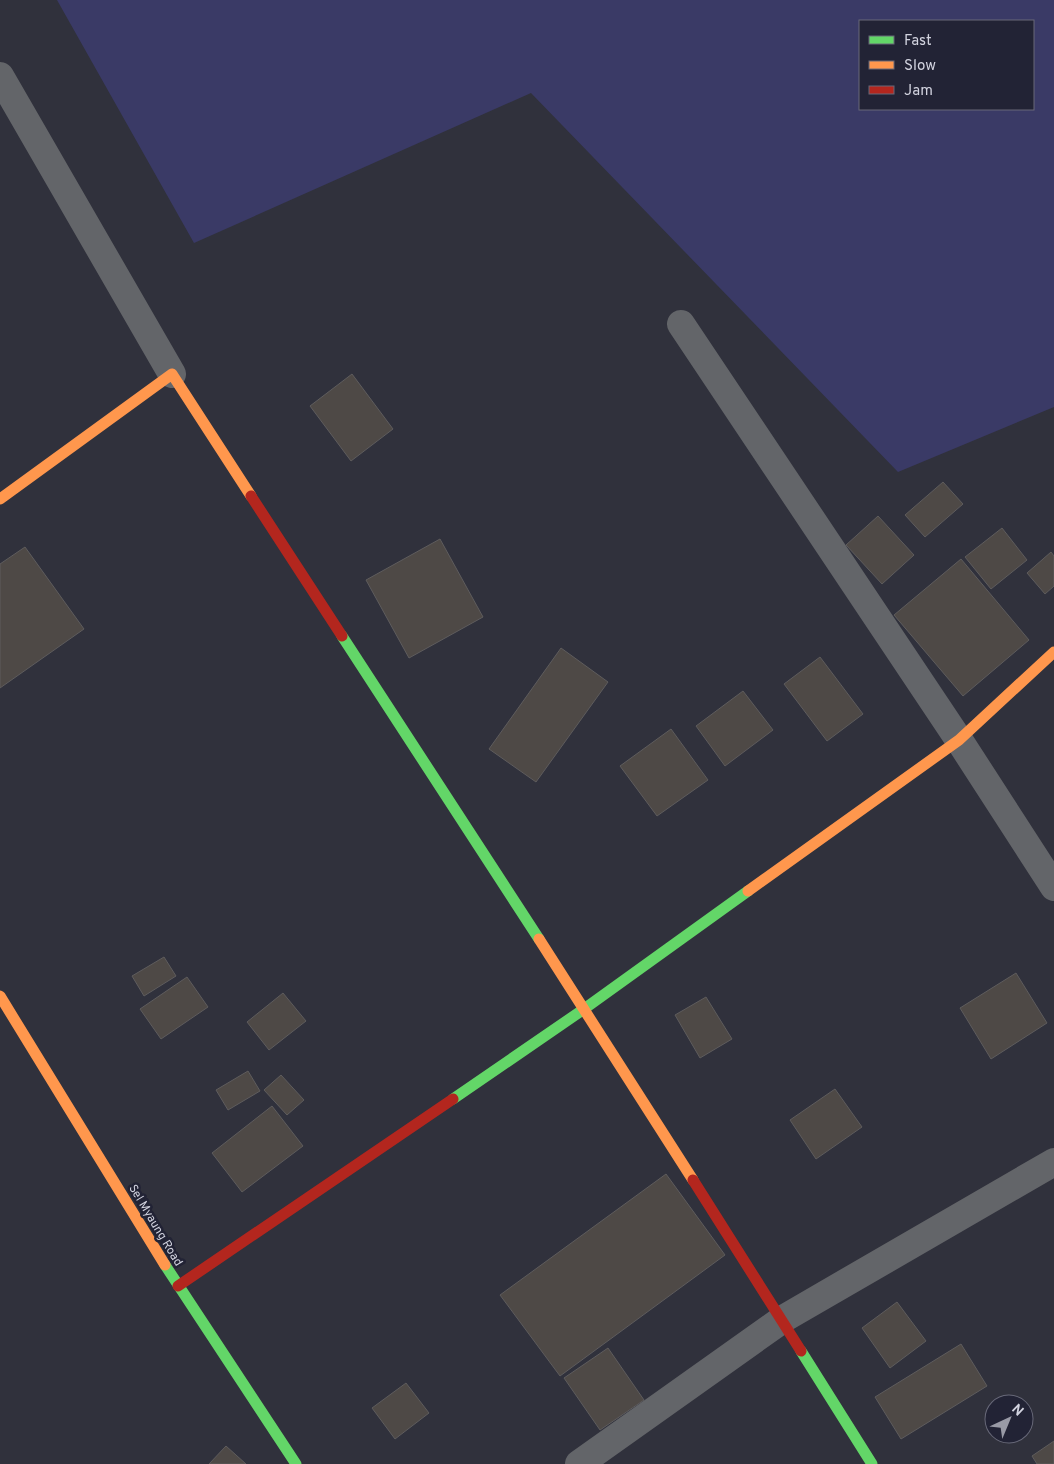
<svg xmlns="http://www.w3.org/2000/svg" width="1054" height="1464" viewBox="0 0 1054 1464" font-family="Overpass,sans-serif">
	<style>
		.green { fill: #3a3a66; fill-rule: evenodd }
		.building { fill: #4e4946; stroke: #5e5c5d }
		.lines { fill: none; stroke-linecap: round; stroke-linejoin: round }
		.street { stroke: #636569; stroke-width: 28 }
		.fast { stroke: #63d668; stroke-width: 11 }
		.slow { stroke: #ff974d; stroke-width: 11 }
		.jam { stroke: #b3261e; stroke-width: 11 }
		.labels { text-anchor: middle; stroke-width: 5; stroke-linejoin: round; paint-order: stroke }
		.street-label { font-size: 12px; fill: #d2d3df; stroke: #222335 }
	</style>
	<rect width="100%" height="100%" fill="#30313c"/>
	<path class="green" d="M57 0H1054V407L898 472 531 93 194 243ZM860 21H1033V109H860Z"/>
	<path class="building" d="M352 374 393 429 351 461 310 406Z
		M943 482 963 504 925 537 905 515Z
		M878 516 914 555 882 584 846 545Z
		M1002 528 1027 560 991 589 965 557Z
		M440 539 483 617 409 658 366 580Z
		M25 547 84 629 0 688V564Z
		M1051 552 1054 556V586L1045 594 1027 573Z
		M961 559 1029 640 963 696 894 615Z
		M561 648 608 682 536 782 489 749Z
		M820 657 863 714 827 741 784 684Z
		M743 691 773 730 725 766 696 726Z
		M671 729 708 780 657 816 620 766Z
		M164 957 176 976 144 996 132 976Z
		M1016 973 1047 1023 991 1059 960 1008Z
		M187 977 208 1007 161 1039 140 1009Z
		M283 993 306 1021 269 1050 247 1022Z
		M706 997 732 1039 700 1058 675 1015Z
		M248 1071 260 1091 228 1110 216 1090Z
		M281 1075 304 1100 287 1115 264 1090Z
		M835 1089 862 1127 816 1159 790 1120Z
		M272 1106 303 1146 242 1192 212 1153Z
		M666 1174 725 1255 560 1376 500 1295Z
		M897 1302 926 1341 890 1368 862 1328Z
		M961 1344 987 1386 901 1439 875 1397Z
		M608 1348 644 1400 600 1430 564 1378Z
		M406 1383 429 1413 395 1439 372 1408Z
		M1054 1441V1464H1037L1032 1456Z
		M226 1446 246 1464H209Z"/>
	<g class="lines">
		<path class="street" d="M0 76 172 374
			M681 324 959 740 1054 887
			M579 1464 783 1319 1054 1162"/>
		<path class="fast" d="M342 636 539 939
			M453 1099 584 1009 748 891
			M165 1265 296 1464
			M801 1351 872 1464"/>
		<path class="slow" d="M0 499 172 374 251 496
			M748 891 959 740 1054 652
			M539 939 693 1180
			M0 996 165 1265"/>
		<path class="jam" d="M251 496 342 636
			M693 1180 801 1351
			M178 1286 453 1099"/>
	</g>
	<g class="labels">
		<g class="street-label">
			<text transform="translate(156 1225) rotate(59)" y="4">Sel Myaung Road</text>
		</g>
	</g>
	<rect x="859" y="20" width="175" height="90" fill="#222335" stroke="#686979"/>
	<rect x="869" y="36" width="25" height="8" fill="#63d668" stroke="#686979"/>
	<text x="904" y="45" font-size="15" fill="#d2d3df">Fast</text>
	<rect x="869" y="61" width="25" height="8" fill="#ff974d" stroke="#686979"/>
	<text x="904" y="70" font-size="15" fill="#d2d3df">Slow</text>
	<rect x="869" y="86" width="25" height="8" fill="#b3261e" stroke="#686979"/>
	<text x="904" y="95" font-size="15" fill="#d2d3df">Jam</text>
	<g transform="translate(1009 1419) rotate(44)"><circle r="24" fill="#222335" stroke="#686979"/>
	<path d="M0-4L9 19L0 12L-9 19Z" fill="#999aa6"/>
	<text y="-8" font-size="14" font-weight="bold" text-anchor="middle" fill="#d2d3df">N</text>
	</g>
</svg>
